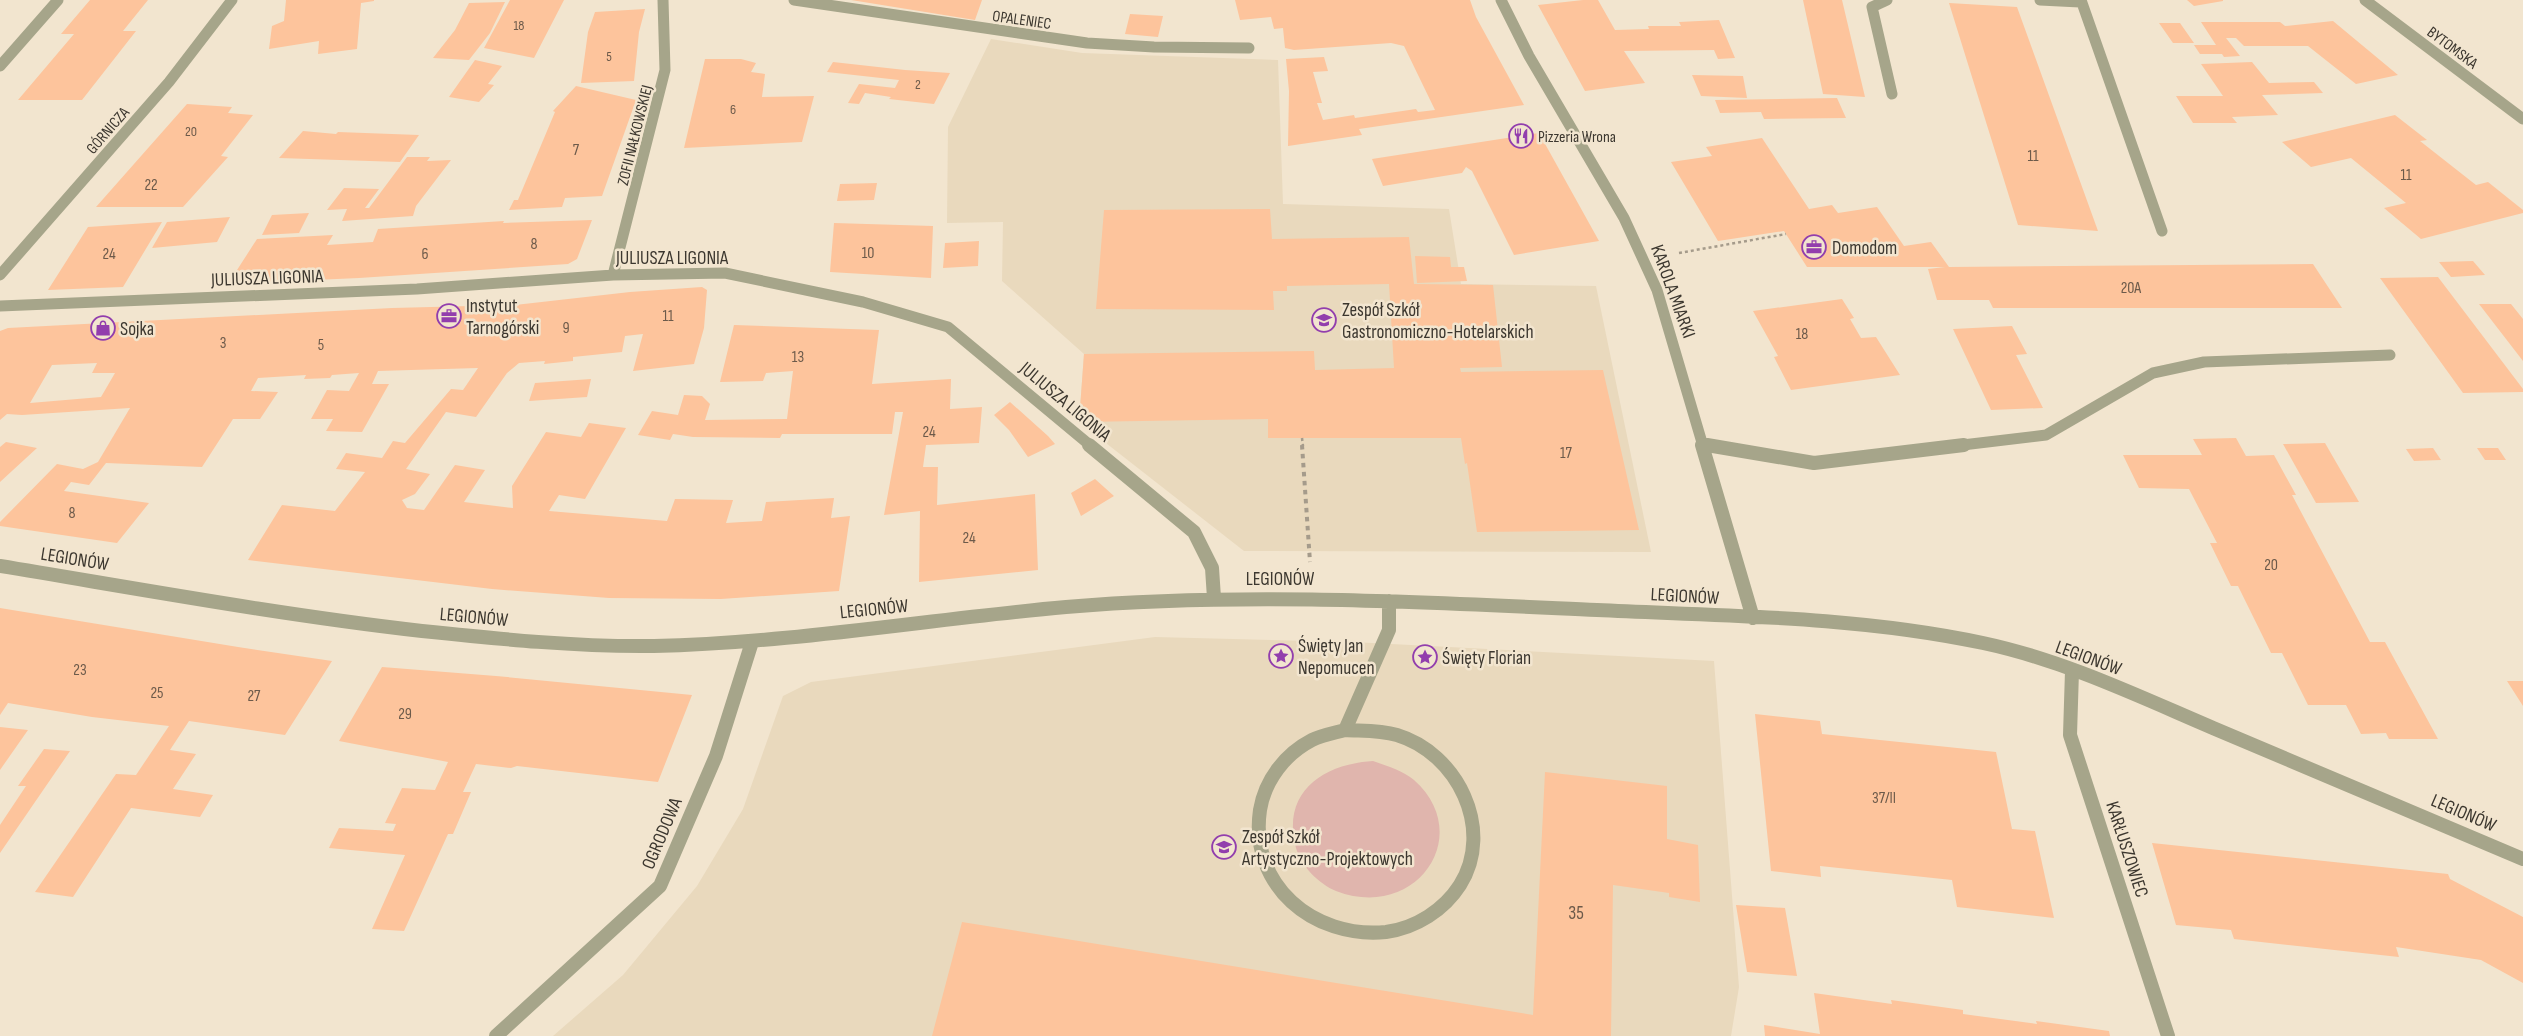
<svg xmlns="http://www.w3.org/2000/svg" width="2523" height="1036" viewBox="0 0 2523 1036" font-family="'Sofia Sans Condensed',sans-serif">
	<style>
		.built { fill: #e9d9bd }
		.green { fill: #e0b5ad }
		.building { fill: #fdc49c; fill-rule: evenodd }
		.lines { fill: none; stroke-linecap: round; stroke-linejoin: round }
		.path-far1 { stroke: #a59b8b; stroke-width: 2.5; stroke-dasharray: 3 3; stroke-linecap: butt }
		.path { stroke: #a59b8b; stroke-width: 4; stroke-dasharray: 4.5 4.5; stroke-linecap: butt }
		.minor-far1 { stroke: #a6a58a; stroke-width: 11 }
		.minor { stroke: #a6a58a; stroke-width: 14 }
		.labels { text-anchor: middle; stroke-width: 5; stroke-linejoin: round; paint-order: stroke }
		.far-number-label { font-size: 14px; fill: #6c5a4a }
		.far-street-label { font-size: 16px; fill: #3c372f; stroke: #f2e5cf }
		.far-poi-label { font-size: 16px; fill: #3c372f; stroke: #f2e5cf; text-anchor: start }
		.number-label { font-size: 16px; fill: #6c5a4a }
		.poi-label { font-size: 19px; fill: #3c372f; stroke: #f2e5cf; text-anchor: start }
		.street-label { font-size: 19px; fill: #3c372f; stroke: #f2e5cf }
		.near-number-label { font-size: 19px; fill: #6c5a4a }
	</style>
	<rect width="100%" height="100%" fill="#f2e5cf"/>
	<path class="built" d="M991 39 1082 53 1278 60 1283 204 1449 209 1461 284 1596 286 1651 552 1244 551 1079 422 1084 354 1002 281 1003 222 947 223 948 127Z
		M1155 637 1353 642 1714 661 1739 987 1731 1036H553L623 975 697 886 743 809 783 696 811 682Z"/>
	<path class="green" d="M1373 761C1387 766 1402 770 1414 780 1476 835 1416 922 1336 891 1319 884 1301 866 1296 848 1281 792 1323 764 1373 761Z"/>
	<path class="building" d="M90 0H148L123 31H136L82 100H18L74 34H61Z
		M286 0H374V1L361 3 357 49 318 54 319 41 269 49 272 26 284 21Z
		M510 0H564L534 58 484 48Z
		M851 0H982L975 20Z
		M1235 0H1470L1476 17 1524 105 1359 129 1362 135 1288 146 1289 91 1286 59 1324 57 1328 71 1313 72 1322 103H1317L1323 120 1354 115 1355 118 1416 109 1418 112 1435 110 1404 46 1391 43 1294 50 1285 48 1283 28 1274 29 1271 17 1240 20Z
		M1583 0H1598L1615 30 1649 29 1648 26H1681L1679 22 1719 20 1735 58 1718 59 1714 50 1624 51 1645 83 1585 91 1538 5Z
		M1803 0H1842L1865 97 1823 94Z
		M2187 0H2223V1L2194 6Z
		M505 2 490 33 469 60 433 58 455 30 469 3Z
		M1949 3 2017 7 2098 231 2018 225Z
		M645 9 639 32 634 81 581 83 588 32 595 12Z
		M1130 14 1163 16 1158 37 1125 34Z
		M2333 21 2398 75 2356 84 2308 46H2244L2236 38H2226L2240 56 2224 57 2222 54H2200L2194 45H2216L2201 22H2280L2285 26Z
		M2159 23H2180L2194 43H2173Z
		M705 59H741L756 63 751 72 765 74 762 97 814 96 802 142 684 148Z
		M475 60 502 66 488 84 494 85 479 102 449 97Z
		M833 62 905 70 950 73 934 104 889 99 891 97 865 93 859 104 848 103 859 84 895 88 899 80 827 72Z
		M2252 62 2269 83 2314 82 2323 93 2262 95 2278 115 2232 117 2237 123H2193L2176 96H2223L2201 64Z
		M1692 75 1743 76 1747 98 1701 96Z
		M576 86 636 100 602 196 565 198 562 207 509 210 514 200H518L555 112 553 111Z
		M1837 98 1846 118 1764 119 1761 112 1720 113 1715 100Z
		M187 104 232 107 228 113 253 115 221 156 228 157 183 207H96Z
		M2395 115 2427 140 2420 141 2476 185 2488 182 2523 210V213L2421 239 2384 208 2406 203 2351 158 2311 167 2282 142Z
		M303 131 336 134 338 132 419 135 400 162 279 158Z
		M1539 133 1599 241 1514 255 1472 171 1466 167 1462 173 1383 186 1372 159Z
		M1762 138 1809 209 1832 205 1838 213 1877 207 1904 246 1931 242 1949 267 2313 264 2342 308H1993L1989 300H1937L1928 269 1945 267H1807L1784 231 1718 241 1671 162 1712 156 1706 147Z
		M407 157H430L427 161 451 160 416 206 413 216 342 221 347 209 327 210 344 188 379 189 365 208H369Z
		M877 183 874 200 837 201 840 184Z
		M1270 209 1272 239 1409 237 1414 284 1493 285 1502 367 1460 368 1461 372 1603 370 1639 530 1477 532 1467 463 1465 464 1461 438H1268V419L1079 422 1084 354 1314 351 1315 370 1394 368 1389 284 1287 286V291H1273L1274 310 1096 309 1104 210Z
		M309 213 299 233 262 235 272 215Z
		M230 217 217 242 152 248 167 222Z
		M592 220 577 259 568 264 359 278 228 284 257 239 333 235 327 245 373 242 378 229 504 221 503 223Z
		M162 222 123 287 48 290 88 227Z
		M834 223 933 226 931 278 830 272Z
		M979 241 978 266 943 268 945 243Z
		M1415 256 1450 257 1451 267H1464L1467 281 1417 283Z
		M2473 261 2485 275 2451 277 2439 262Z
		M2438 277 2523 389V392L2463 393 2380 278Z
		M702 287 707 290 704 328 694 364 633 371 643 334 625 336 622 352 573 357V361L544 364 545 361 519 363 507 373 476 417 446 412 406 469 430 474 415 494 402 500 407 508 424 510 455 465 485 470 464 502 513 508 512 486 546 432 581 437 589 423 626 428 585 499 559 495 549 511 667 521 675 499 733 500 726 523 742 522 762 521 766 502 834 498 831 518 850 516 839 591 721 599 609 598 492 589 248 560 282 505 335 511 365 472 336 469 346 453 382 458 393 441 405 443 451 389 463 390 478 368 378 371 372 384H389L362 432 326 431 333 419H311L327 390 349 391 359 373 332 375 330 378 304 379 306 375 258 378 251 391 278 392 260 419H233L202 467 106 463 89 485 71 482 64 491 149 503 117 543 0 526V522L57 464 83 469 98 462 130 408 22 415 7 414 0 420V331L8 328 392 308 515 305 630 292ZM97 363 92 373H115L101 397 30 403 52 365Z
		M1842 299 1854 318 1850 319 1861 338 1876 337 1900 375 1791 390 1774 357 1778 356 1753 311Z
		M2479 304H2511L2523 319V361Z
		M734 325 879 330 872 384 951 379 950 409 982 407 979 443 926 445 923 467H938L937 505 1035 494 1038 570 919 582 920 511 884 515 903 412H895L892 434H782L780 438 693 437 673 434 670 440 638 435 652 411 678 415 684 395 702 396 710 404 705 420 787 419 793 371 766 373 763 381 720 382Z
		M2012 326 2027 354 2016 355 2043 408 1991 410 1953 329Z
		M591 379 587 397 529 401 535 383Z
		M1010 402 1048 436 1055 444 1028 457 1009 430 994 415Z
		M2236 438 2246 456 2274 455 2296 495H2292L2370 642H2385L2438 739H2389L2386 733 2361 734 2346 705H2308L2282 653H2271L2238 586H2231L2210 543H2217L2189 489 2139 488 2123 455H2202L2193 439Z
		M6 442 37 448 0 482V447Z
		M2325 443 2359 502 2316 503 2283 444Z
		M2433 448 2441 460 2414 461 2406 449Z
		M2477 448H2498L2506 460H2485Z
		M1095 479 1114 496 1081 516 1071 493Z
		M0 608 238 647 332 661 285 735 189 721 170 750 196 754 173 789 213 795 200 817 131 808 73 897 35 892 116 774 136 775 169 726 92 717 8 703 0 715Z
		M382 667 496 676 692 695 658 782 517 766 511 768 476 764 463 792H471L453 834H448L404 931 372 929 405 855 329 848 339 828 393 831 396 824 385 823 402 788 435 790 448 762 339 741Z
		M2507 681H2523V706Z
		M1755 714 1820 721 1822 734 1996 752 2012 829 2035 831 2054 918 1957 907 1952 880 1820 866 1821 877 1771 871Z
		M0 727 28 730 0 770Z
		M44 749 70 751 0 853V825L26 786H18Z
		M1545 772 1667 786V839L1698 845 1700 902 1669 897V893L1613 885 1611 1036H932L962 922 1533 1015Z
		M2152 843 2448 874 2450 879 2523 917V983L2481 960 2396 947 2399 957 2234 939 2231 930 2176 925Z
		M1736 905 1785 908 1797 976 1747 972Z
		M1814 993 1892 1004 1891 1000 1963 1010V1014L2037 1024 2036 1021 2109 1031 2110 1036H1765L1764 1025 1820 1034Z"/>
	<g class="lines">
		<path class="path-far1" d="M1679 253 1786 234
			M1302 438 1303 446"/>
		<path class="path" d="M1302 445 1310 562"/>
		<path class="minor-far1" d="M794 0 1087 43 1154 47 1249 48
			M1501 0 1529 56 1624 218 1657 290 1703 446
			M1887 0 1872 7 1892 94
			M2040 0 2080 2
			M2081 0 2162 231
			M2365 0 2523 119
			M0 66 58 0
			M0 275 169 82 232 0
			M613 275 665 70 663 0
			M0 306 417 289 613 275 725 273 863 302 948 327 1091 446
			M1702 444 1715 446
			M1954 446 2046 435 2153 373 2204 362 2390 355"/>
		<path class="minor" d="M1089 445 1194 532 1212 568 1214 598
			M1702 445 1753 618
			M1707 445 1814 463 1964 445
			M0 566C140 589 281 615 422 631 499 639 577 647 654 646 793 643 929 619 1066 607 1243 592 1420 602 1597 610 1725 616 1856 616 1983 643 2063 660 2138 696 2213 728 2316 772 2420 815 2523 859
			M2072 671 2070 735 2168 1036
			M1345 730C1363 731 1380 730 1397 735 1457 753 1495 829 1460 885 1444 910 1416 928 1386 932 1313 939 1249 885 1260 810 1265 780 1285 754 1312 740 1322 735 1334 733 1345 730Z
			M1345 730 1389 630V601
			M496 1036 660 886 716 756 752 642"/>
	</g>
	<defs>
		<g id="restaurant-ring" transform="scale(1.25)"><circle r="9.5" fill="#f2e5cf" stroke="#923ead" stroke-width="1.5"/><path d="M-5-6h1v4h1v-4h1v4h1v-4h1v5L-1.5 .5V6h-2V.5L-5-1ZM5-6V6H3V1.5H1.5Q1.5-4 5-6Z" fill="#923ead"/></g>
		<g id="office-ring" transform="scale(1.25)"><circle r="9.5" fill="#f2e5cf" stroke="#923ead" stroke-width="1.5"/><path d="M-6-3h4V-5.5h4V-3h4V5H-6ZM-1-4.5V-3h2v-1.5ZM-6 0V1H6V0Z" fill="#923ead"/></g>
		<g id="school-ring" transform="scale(1.25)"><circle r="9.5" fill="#f2e5cf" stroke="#923ead" stroke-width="1.5"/><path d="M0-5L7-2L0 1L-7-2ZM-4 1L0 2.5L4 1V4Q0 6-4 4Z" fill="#923ead"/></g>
		<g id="shop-ring" transform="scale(1.25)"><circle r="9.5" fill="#f2e5cf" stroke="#923ead" stroke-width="1.5"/><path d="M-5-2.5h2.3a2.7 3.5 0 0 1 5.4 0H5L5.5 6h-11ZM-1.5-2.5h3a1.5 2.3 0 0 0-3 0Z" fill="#923ead"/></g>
		<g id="sight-ring" transform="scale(1.25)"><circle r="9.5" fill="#f2e5cf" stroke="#923ead" stroke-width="1.5"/><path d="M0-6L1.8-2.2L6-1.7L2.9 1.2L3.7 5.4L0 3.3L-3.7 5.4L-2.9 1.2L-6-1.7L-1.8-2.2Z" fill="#923ead"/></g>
	</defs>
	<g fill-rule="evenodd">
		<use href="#restaurant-ring" x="1521" y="136"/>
		<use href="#office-ring" x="1814" y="247"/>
		<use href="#office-ring" x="449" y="316"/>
		<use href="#school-ring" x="1324" y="320"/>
		<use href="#shop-ring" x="103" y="328"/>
		<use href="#sight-ring" x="1281" y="656"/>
		<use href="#sight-ring" x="1425" y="657"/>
		<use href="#school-ring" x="1224" y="847"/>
	</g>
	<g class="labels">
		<g class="far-number-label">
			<text x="519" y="30">18</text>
			<text x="609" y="61">5</text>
			<text x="918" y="89">2</text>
			<text x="733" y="114">6</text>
			<text x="191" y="136">20</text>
		</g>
		<g class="far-street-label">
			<text transform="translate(1022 19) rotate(8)" y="6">OPALENIEC</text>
			<text transform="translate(2453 47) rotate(37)" y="6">BYTOMSKA</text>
			<text transform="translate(107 130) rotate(-49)" y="6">GÓRNICZA</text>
			<text transform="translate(634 135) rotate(-76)" y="6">ZOFII NAŁKOWSKIEJ</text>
		</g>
		<g class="far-poi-label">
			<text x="1538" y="142">Pizzeria Wrona</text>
		</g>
		<g class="number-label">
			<text x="576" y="155">7</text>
			<text x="2033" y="161">11</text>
			<text x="2406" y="180">11</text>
			<text x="151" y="190">22</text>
			<text x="534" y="249">8</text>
			<text x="868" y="258">10</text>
			<text x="109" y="259">24</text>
			<text x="425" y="259">6</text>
			<text x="2131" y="293">20A</text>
			<text x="668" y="321">11</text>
			<text x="566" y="333">9</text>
			<text x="1802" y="339">18</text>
			<text x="223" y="348">3</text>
			<text x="321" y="350">5</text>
			<text x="798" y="362">13</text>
			<text x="929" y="437">24</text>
			<text x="1566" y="458">17</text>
			<text x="72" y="518">8</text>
			<text x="969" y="543">24</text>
			<text x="2271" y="570">20</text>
			<text x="80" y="675">23</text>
			<text x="157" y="698">25</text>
			<text x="254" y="701">27</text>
			<text x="405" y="719">29</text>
			<text x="1884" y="803">37/II</text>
		</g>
		<g class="poi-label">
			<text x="1832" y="254">Domodom</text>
			<text x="466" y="312">Instytut<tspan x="466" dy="22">Tarnogórski</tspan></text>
			<text x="1342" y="316">Zespół Szkół<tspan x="1342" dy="22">Gastronomiczno-Hotelarskich</tspan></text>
			<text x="120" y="335">Sojka</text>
			<text x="1298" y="652">Święty Jan<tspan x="1298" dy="22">Nepomucen</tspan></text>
			<text x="1442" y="664">Święty Florian</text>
			<text x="1242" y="843">Zespół Szkół<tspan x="1242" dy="22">Artystyczno-Projektowych</tspan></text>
		</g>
		<g class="street-label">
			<text x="672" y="264">JULIUSZA LIGONIA</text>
			<text transform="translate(267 277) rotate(-2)" y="7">JULIUSZA LIGONIA</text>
			<text transform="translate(1674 291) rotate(70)" y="7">KAROLA MIARKI</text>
			<text transform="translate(1066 401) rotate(40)" y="7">JULIUSZA LIGONIA</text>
			<text transform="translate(75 558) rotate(9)" y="7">LEGIONÓW</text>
			<text x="1280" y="585">LEGIONÓW</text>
			<text transform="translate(1685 595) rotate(3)" y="7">LEGIONÓW</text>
			<text transform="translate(874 608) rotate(-6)" y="7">LEGIONÓW</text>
			<text transform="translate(474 616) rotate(5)" y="7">LEGIONÓW</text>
			<text transform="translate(2089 657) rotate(20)" y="7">LEGIONÓW</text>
			<text transform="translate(2464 812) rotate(23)" y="7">LEGIONÓW</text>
			<text transform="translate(661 833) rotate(-67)" y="7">OGRODOWA</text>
			<text transform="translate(2128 849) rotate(72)" y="7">KARŁUSZOWIEC</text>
		</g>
		<g class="near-number-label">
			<text x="1576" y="919">35</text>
		</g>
	</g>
</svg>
